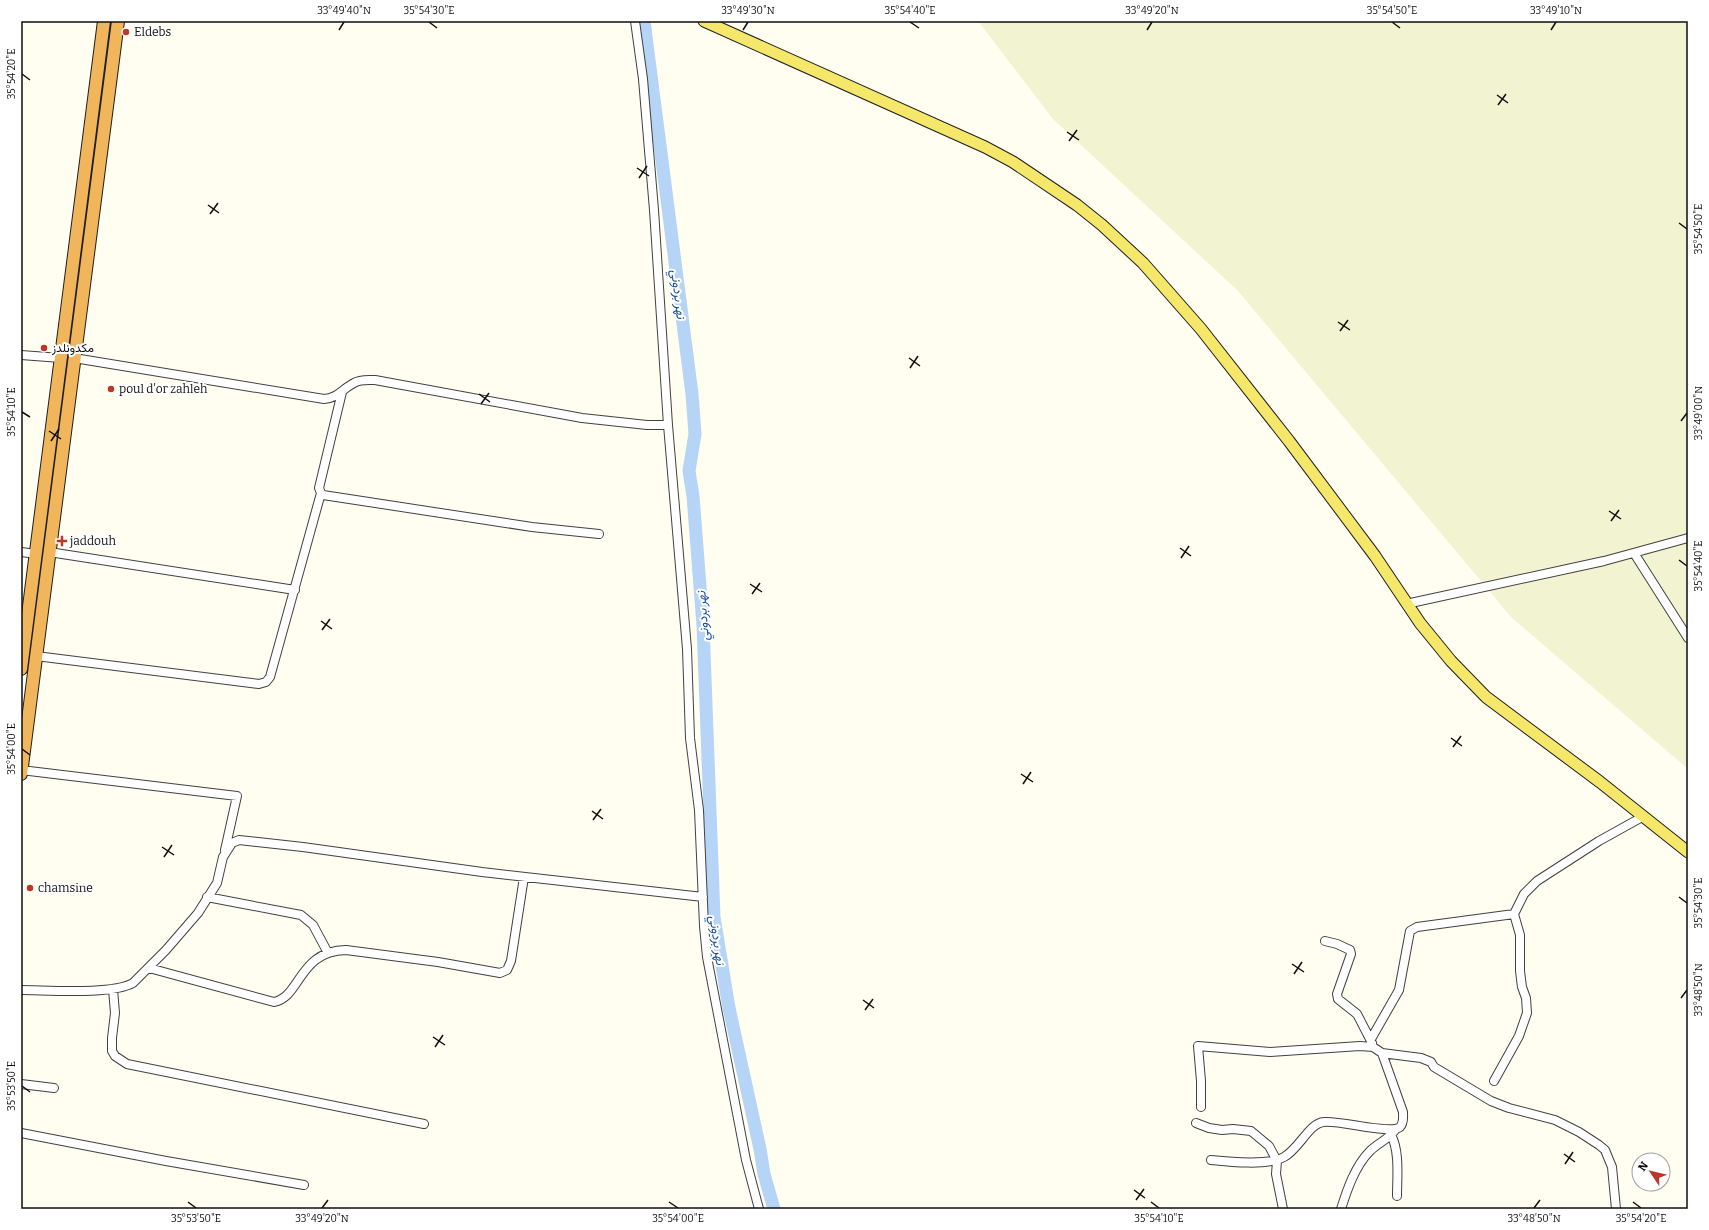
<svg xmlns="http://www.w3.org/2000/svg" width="1709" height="1230" viewBox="0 0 1709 1230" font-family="Bitter,Vazirmatn,serif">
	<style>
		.farmland { fill: #f2f4d1 }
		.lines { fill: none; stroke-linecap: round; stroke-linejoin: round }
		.river { stroke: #b6d4f5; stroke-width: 13 }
		.minor-casing { stroke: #414141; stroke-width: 10 }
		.major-casing { stroke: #1f1f1f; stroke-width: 13 }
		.highway-casing { stroke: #1f1f1f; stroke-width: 14 }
		.minor { stroke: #fff; stroke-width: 8 }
		.major { stroke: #f5e76a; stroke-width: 11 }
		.highway { stroke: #f1b55c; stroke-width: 12 }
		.ticks { fill: none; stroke: #0e0e0e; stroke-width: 1.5 }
		.poi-dot { fill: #bc3729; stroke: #fff; stroke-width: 1.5 }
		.labels { text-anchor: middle; stroke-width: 4; stroke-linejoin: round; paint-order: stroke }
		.poi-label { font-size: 12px; fill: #0e0e0e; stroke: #fff; text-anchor: start }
		.water-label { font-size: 13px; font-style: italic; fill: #1a519e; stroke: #fff }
		.neatline { fill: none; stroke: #0e0e0e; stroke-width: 1.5 }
		.ticks-label { font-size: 10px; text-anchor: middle; fill: #0e0e0e }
	</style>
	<rect width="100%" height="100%" fill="#fffef0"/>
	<path class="farmland" d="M978 21H1688V769L1511 617 1238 291 1053 119Z"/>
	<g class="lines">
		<path class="river" d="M644 21 692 394 695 434 689 471 693 496 703 625 714 917 729 1008 760 1149 764 1174 774 1209"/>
		<g class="minor-casing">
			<path id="minor" d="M635 21 643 79 654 210 668 425 687 649 690 738 699 810 704 926 707 957 746 1160 759 1209
				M21 355 61 358
				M74 358 324 399C338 398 342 389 354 383 360 379 368 380 375 380L582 418 647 425H668
				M342 392 319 488 321 493 323 495 532 527 599 534
				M21 552 37 554
				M49 552 295 590
				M1634 553 1688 638
				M1406 604 1604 561 1688 538
				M36 656 259 684 266 682 270 677 321 493
				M21 770 237 796 225 850
				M207 897 301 915 313 925 328 953
				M1325 941 1337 944 1350 950 1351 954 1337 994 1338 999 1357 1014 1372 1043
				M149 968 274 1002C301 997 298 951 346 950L438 962 500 973 507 970 511 961 524 877
				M113 989 115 1013 112 1038V1051L115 1056 127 1064 424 1124
				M21 990C47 990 112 995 133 983L166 950 198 913 217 883 223 857 232 843 239 840 303 847 482 872 703 897
				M1371 1039 1399 990 1410 931 1417 927 1514 914 1524 894 1537 881 1599 841 1644 816
				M1382 1053 1421 1058 1431 1062 1434 1067 1491 1101 1509 1108 1555 1120 1579 1132 1599 1145 1605 1150 1612 1167 1616 1209
				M1494 1081 1519 1036 1527 1013 1526 998 1522 987 1520 971V935L1514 914
				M21 1084 54 1088
				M1201 1107V1081L1198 1046 1270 1052 1360 1046 1373 1047 1382 1053 1403 1112C1403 1117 1404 1123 1400 1127 1391 1135 1340 1120 1324 1122 1309 1123 1300 1148 1284 1157 1268 1166 1230 1162 1211 1160
				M1196 1123 1209 1128 1222 1130 1233 1129 1251 1131 1269 1146 1277 1161 1276 1174 1283 1209
				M21 1133 166 1161 304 1185
				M1391 1135C1400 1151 1397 1178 1397 1196
				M1341 1209C1347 1190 1355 1166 1370 1151 1378 1143 1389 1139 1396 1129"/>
		</g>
		<g class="major-casing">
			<path id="major" d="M704 21 985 147 1013 162 1077 205 1102 225 1143 263 1201 329 1289 441 1375 556 1420 623 1451 661 1486 697 1600 782 1688 852"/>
		</g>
		<g class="highway-casing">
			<path id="highway" d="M21 669 104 21
				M21 774 118 21"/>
		</g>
		<use href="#minor" class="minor"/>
		<use href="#major" class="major"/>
		<use href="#highway" class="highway"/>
	</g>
	<path class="ticks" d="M429 22 437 28M910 22 919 28M1392 22 1400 28M339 30 344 22M743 30 748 22M1147 30 1152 22M1551 30 1556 22M22 74 30 80M1497 95 1508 103M1498 105 1506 94M1067 132 1079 140M1069 141 1077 130M637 168 649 176M639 178 647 166M208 205 219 213M210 214 218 203M1679 223 1687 229M1338 322 1350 330M1340 331 1348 320M909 358 920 366M910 368 918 356M479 394 490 402M481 404 489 393M22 412 30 417M1681 421 1687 413M49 431 61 439M51 441 59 429M1609 511 1621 519M1611 521 1619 510M1180 548 1191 556M1181 558 1189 546M1679 560 1687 566M750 584 762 592M752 594 760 583M321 621 332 629M322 630 330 619M1451 738 1462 746M1453 747 1461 736M22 749 30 755M1021 774 1033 782M1023 784 1031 772M592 811 603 819M593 820 601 809M162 847 174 855M164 857 172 845M1679 897 1687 903M1292 964 1304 972M1294 974 1302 962M1681 998 1687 990M863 1000 874 1008M865 1010 873 999M433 1037 445 1045M435 1047 443 1035M22 1086 30 1092M1564 1154 1575 1162M1565 1164 1573 1152M1134 1190 1145 1198M1136 1200 1144 1189M188 1202 196 1208M669 1202 678 1208M1151 1202 1159 1208M1633 1202 1641 1208M322 1208 328 1200M1534 1208 1540 1200"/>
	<g class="poi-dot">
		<circle cx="126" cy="32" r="4"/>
		<circle cx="44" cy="348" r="4"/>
		<circle cx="111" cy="389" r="4"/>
		<path d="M60 535h4v4h4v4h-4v4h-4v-4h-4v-4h4z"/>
		<circle cx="30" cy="888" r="4"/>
	</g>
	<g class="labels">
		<g class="poi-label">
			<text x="134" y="36">Eldebs</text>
			<text x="52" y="352">مكدونلدز</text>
			<text x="119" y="393">poul d'or zahleh</text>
			<text x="70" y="545">jaddouh</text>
			<text x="38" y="892">chamsine</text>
		</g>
		<g class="water-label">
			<text transform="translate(679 294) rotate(83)" y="5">نهر بردوني</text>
			<text transform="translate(702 616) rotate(-94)" y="5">نهر بردوني</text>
			<text transform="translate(718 940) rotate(82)" y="5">نهر بردوني</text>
		</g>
	</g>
	<rect width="1709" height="1230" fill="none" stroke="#ffffff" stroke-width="44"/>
	<g transform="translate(1651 1172) rotate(305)"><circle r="19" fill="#ffffff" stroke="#9f9f9f"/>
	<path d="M0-3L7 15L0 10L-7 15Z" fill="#bc3729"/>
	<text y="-6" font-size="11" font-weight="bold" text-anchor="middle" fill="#0e0e0e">N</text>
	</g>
	<rect x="22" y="22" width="1665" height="1186" class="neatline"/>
	<g class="ticks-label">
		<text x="344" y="14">33°49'40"N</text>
		<text x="429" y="14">35°54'30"E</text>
		<text x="748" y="14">33°49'30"N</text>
		<text x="910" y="14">35°54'40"E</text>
		<text x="1152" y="14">33°49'20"N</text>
		<text x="1392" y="14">35°54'50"E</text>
		<text x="1556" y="14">33°49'10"N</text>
		<text transform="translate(11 74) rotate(-90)" y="4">35°54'20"E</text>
		<text transform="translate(1698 229) rotate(-90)" y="4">35°54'50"E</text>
		<text transform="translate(11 412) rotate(-90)" y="4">35°54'10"E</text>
		<text transform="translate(1698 413) rotate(-90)" y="4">33°49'00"N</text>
		<text transform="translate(1698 566) rotate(-90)" y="4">35°54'40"E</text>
		<text transform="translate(11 749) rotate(-90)" y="4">35°54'00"E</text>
		<text transform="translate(1698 903) rotate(-90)" y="4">35°54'30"E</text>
		<text transform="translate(1698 990) rotate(-90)" y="4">33°48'50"N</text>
		<text transform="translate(11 1086) rotate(-90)" y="4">35°53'50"E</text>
		<text x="196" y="1222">35°53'50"E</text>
		<text x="322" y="1222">33°49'20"N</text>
		<text x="678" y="1222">35°54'00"E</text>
		<text x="1159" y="1222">35°54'10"E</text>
		<text x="1534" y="1222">33°48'50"N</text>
		<text x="1641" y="1222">35°54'20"E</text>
	</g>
</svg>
